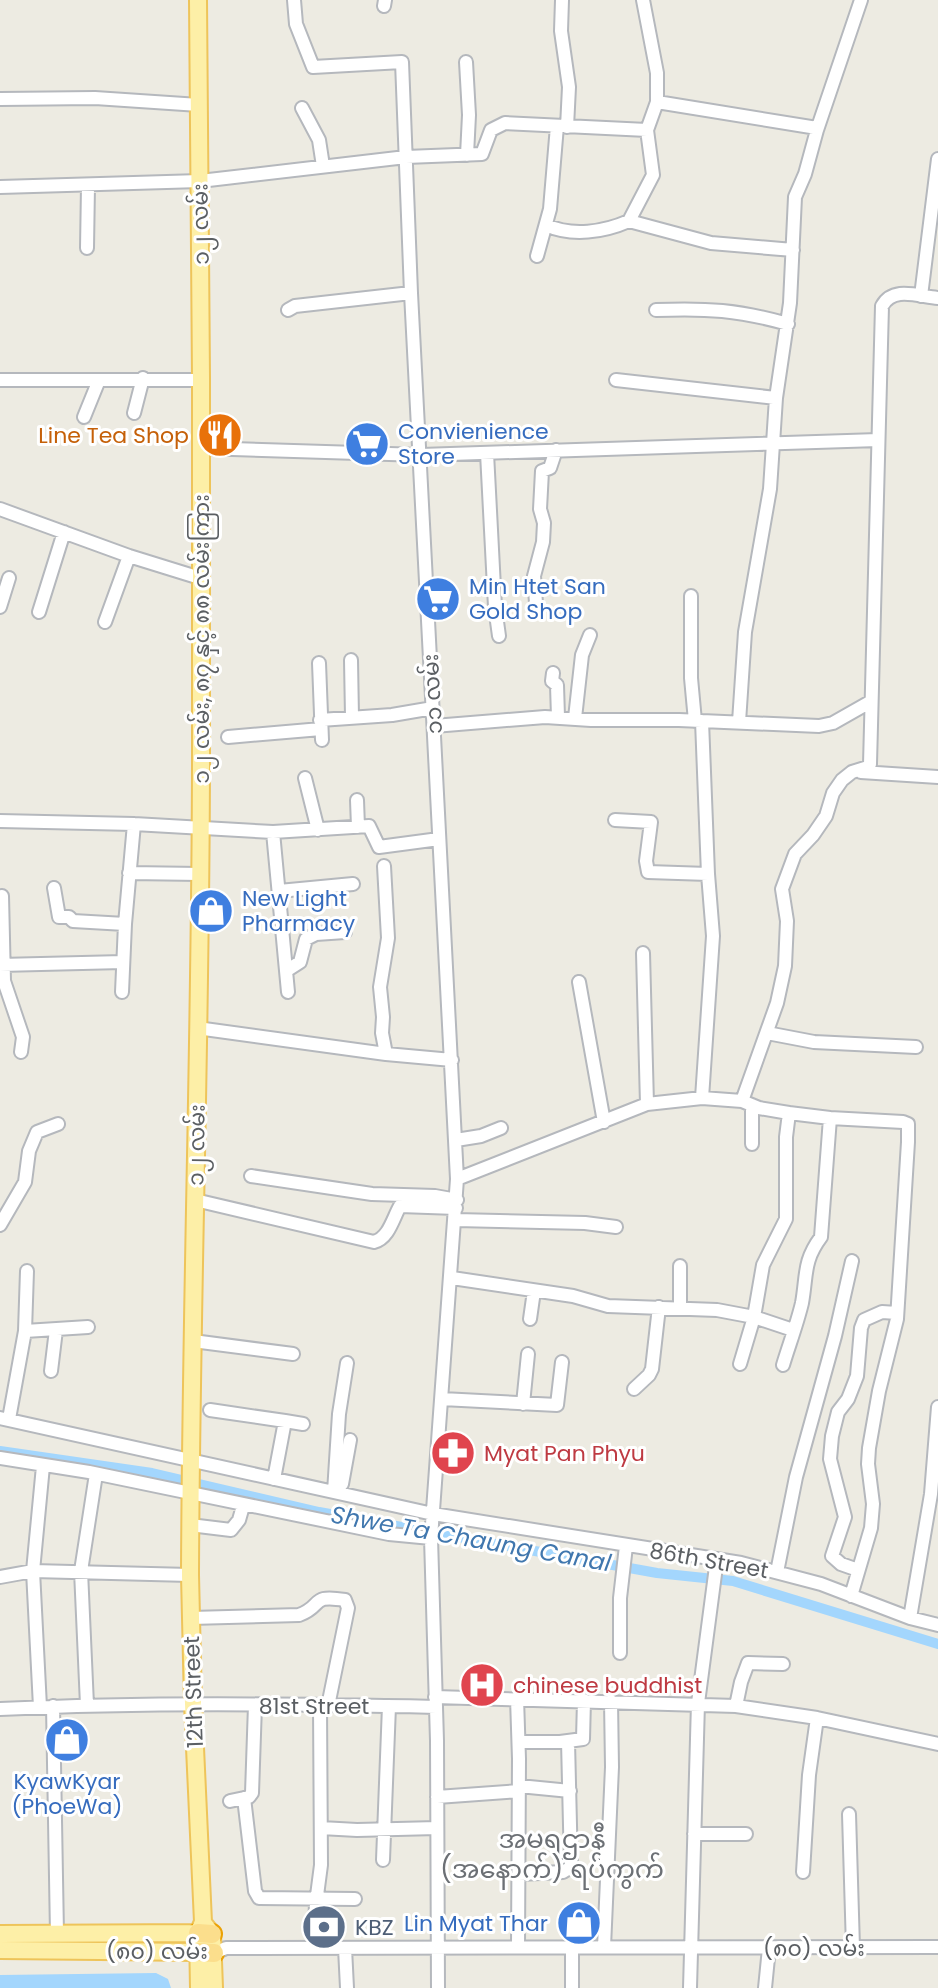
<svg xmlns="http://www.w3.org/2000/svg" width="938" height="1988" viewBox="0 0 938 1988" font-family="Poppins,'Noto Sans Myanmar',sans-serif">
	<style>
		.water { fill: #a3d6fd }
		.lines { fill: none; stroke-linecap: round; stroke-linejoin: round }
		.canal { stroke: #a3d6fd; stroke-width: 10 }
		.minor-casing { stroke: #b5b8bd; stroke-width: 16 }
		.major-casing { stroke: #eec45a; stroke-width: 20 }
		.highway-casing { stroke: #eba104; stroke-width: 22 }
		.minor { stroke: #fff; stroke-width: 12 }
		.major { stroke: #fdefa7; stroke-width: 16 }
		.highway { stroke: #fbde8c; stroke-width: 18 }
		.labels { text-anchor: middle; stroke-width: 6; stroke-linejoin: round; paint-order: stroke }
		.street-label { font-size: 22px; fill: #5b5f63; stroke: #fff }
		.shop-label { font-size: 22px; fill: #366cbe; stroke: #fff; text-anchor: start }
		.food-label { font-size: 22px; fill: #c56008; stroke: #fff; text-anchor: end }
		.health-label { font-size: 22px; fill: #be3a42; stroke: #fff; text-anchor: start }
		.service-label { font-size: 22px; fill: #4e5e75; stroke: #fff; text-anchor: start }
		.water-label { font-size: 24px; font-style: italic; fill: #4077ae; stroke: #fff }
		.quarter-label { font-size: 26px; fill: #6c7075; stroke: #fff }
	</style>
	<rect width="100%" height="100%" fill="#edebe2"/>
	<path class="water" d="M156 1973 168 1979 171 1988H0V1975Z"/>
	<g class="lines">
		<path class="canal" d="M0 1451 152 1473 319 1512 657 1573 733 1581 938 1644"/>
		<g class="minor-casing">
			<path id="minor" d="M294 0 296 24 313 67 402 62 411 293 457 1179 431 1538 437 1741 438 1988
				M562 0 561 31 569 87 567 127
				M384 6 385 0
				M466 62 469 115 467 155
				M0 99 95 98 199 105
				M657 102 817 128
				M302 108 319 140 323 166
				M0 187 200 181 406 157 482 154 491 130 505 123 647 130
				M629 221 711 243 793 250
				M546 225C572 237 604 232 629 221L653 175 647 130 657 102V73L643 0
				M87 248 88 186
				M537 256 550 209 557 126
				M921 296 938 159
				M288 310 295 306 411 293
				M656 310C707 308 738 310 788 324
				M0 380H202
				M616 380 776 398
				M134 413 143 378
				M84 417 99 380
				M201 448 421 455 878 440
				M487 453 495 607 499 636
				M0 509 129 556 200 578
				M691 596V678L695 721
				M536 603 534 576 543 542 544 523 540 509 542 471 550 468 556 450
				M0 607 9 578
				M39 612 64 532
				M105 622 129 556
				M351 660 352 717
				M319 663 322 740
				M553 673 552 681 557 685 558 717
				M575 718 582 655 590 635
				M320 720 392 715 433 708
				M702 721 708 874 713 936 702 1098
				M739 722 745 632 770 489 776 398 790 303 795 197 805 174 817 130 861 0
				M434 726 545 717 591 720H679L819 726 833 723 870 702
				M228 737 321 729
				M861 772 938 777
				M305 778 318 830
				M357 800 358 827
				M615 820 651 822 646 861 648 872 708 874
				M0 821 134 824 273 832 369 826 379 847 439 839
				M273 832 288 992
				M384 866 388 938 380 987 383 1017 382 1033 386 1054
				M129 873 200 874
				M54 888 59 917H69L73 921 125 924
				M279 891 353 884
				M2 896 4 981 23 1037 21 1052
				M643 953 647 1104
				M0 965 123 962
				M286 971 300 962 306 939 316 934 345 932
				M579 982 604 1122
				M122 992 125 924 134 824
				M197 1028 386 1054 452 1060
				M767 1033 814 1042 916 1047
				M742 1101 759 1108 789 1113
				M752 1105V1144
				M456 1140 481 1136 501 1128
				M251 1176 372 1194 435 1196 457 1200
				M457 1179 647 1104 702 1098 742 1101 777 1003 785 966 787 921 782 889 795 854 813 835 826 816 833 793 842 780 852 772 868 767 870 764 882 306C893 286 917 296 938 298
				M195 1200 374 1242C389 1238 393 1218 400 1206L456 1208
				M456 1220 585 1223 616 1227
				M0 1225 25 1182 29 1151 37 1132 58 1124
				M452 1278 573 1296 608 1306 717 1310 754 1317 793 1330
				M680 1308V1266
				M530 1319 534 1291
				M25 1331 88 1327
				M193 1341 293 1354
				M740 1364 754 1317 763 1265 786 1219V1137L789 1113 830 1118
				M783 1365C789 1345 797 1324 802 1303 807 1275 803 1261 821 1237L830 1118 903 1122 908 1124V1142L897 1319 879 1391 869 1448 868 1464 873 1504 871 1528 851 1596
				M51 1371 56 1330
				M634 1389 649 1375 652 1369 659 1307
				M442 1399 557 1405 562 1362
				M523 1404 528 1354
				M210 1410 285 1421 274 1479
				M0 1418 433 1514 741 1563 821 1584 910 1618 938 1625
				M9 1419 25 1331 27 1271
				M285 1421 303 1424
				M0 1458 89 1472 389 1534 431 1538
				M342 1484 350 1440
				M334 1492 339 1414 347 1363
				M190 1525 231 1530 239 1520 243 1506
				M858 1570 841 1564 832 1556 845 1517 830 1459 832 1436 838 1412 848 1399 857 1376 861 1328 864 1320 882 1312 897 1313
				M777 1572 796 1477 835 1336 852 1261
				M0 1577 33 1571 190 1575
				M191 1618 299 1615C324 1606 309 1594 345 1600L348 1608 328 1706
				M910 1618 931 1494 938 1407
				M620 1653V1598L626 1546
				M435 1697 736 1706 817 1718 938 1744
				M517 1698 519 1759 518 1947
				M87 1705 81 1571 96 1474
				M53 1706 57 1934
				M736 1706 741 1682 748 1663 783 1664
				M40 1707 33 1571 43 1466
				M0 1709C145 1702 290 1704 436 1707
				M519 1742H560L583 1739 584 1700
				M519 1786 570 1791
				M437 1797 519 1791
				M244 1798 255 1891 259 1898 355 1899
				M230 1801 249 1797 252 1793 255 1705
				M849 1814 853 1948
				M321 1828 357 1830 437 1828
				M694 1834H746
				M383 1860 389 1706
				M803 1872 809 1775 817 1718
				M519 1874 563 1872 571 1867 568 1741
				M572 1947V1988
				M604 1947 612 1767 611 1701
				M314 1948 316 1903 321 1865 320 1706
				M345 1948 347 1988
				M214 1953 226 1948 938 1947
				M690 1988 698 1703 717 1559
				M765 1988 769 1948"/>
		</g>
		<g class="major-casing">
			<path id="major" d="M198 0C201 251 202 501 201 752 201 1026 191 1301 190 1575L193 1704 203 1922 198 1933 199 1988
				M204 1924 212 1934 214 1988
				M0 1934 198 1933
				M0 1950 198 1952"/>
		</g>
		<g class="highway-casing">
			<path id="highway" d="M198 1933 212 1934
				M198 1952 214 1953"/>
		</g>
		<use href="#minor" class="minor"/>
		<use href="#major" class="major"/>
		<use href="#highway" class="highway"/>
	</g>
	<defs>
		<g id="restaurant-disc" transform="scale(2.3)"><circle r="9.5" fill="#e8710a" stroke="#fff"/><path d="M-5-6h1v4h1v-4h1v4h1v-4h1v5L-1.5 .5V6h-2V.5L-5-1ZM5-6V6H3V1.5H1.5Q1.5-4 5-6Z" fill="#fff"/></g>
		<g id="supermarket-disc" transform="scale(2.3)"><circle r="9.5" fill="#3f7fe0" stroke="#fff"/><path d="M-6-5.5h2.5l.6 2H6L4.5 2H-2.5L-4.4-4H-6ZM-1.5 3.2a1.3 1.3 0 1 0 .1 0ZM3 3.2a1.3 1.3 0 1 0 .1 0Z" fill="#fff"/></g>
		<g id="shop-disc" transform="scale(2.3)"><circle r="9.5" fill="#3f7fe0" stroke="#fff"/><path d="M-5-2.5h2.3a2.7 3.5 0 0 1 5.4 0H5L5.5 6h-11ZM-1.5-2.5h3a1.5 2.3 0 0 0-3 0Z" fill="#fff"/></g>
		<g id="pharmacy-disc" transform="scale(2.3)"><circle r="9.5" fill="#e0444e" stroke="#fff"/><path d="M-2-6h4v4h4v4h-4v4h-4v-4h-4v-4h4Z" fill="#fff"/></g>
		<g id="hospital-disc" transform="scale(2.3)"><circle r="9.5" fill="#e0444e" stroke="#fff"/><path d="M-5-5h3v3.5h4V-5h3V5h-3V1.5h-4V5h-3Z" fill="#fff"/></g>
		<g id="bank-disc" transform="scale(2.3)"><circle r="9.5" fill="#5c6f8a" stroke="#fff"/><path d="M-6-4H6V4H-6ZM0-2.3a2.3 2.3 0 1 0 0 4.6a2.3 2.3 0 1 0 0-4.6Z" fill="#fff"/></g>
	</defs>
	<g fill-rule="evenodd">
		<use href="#restaurant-disc" x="220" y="435"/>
		<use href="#supermarket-disc" x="367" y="444"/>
		<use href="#supermarket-disc" x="438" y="599"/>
		<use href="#shop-disc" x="211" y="911"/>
		<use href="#pharmacy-disc" x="453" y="1453"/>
		<use href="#hospital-disc" x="482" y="1685"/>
		<use href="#shop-disc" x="67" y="1740"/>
		<use href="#shop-disc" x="579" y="1923"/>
		<use href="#bank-disc" x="324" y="1927"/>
	</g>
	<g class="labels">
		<g class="street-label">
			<text transform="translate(200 224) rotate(-91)" y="8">၁၂ လမ်း</text>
			<text transform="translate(201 639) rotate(-90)" y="8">၁၂ လမ်း, ၈၇ နှင့် ၈၈ လမ်းကြား</text>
			<text transform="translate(432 694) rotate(-93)" y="8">၁၁ လမ်း</text>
			<text transform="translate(196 1145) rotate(-89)" y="8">၁၂ လမ်း</text>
			<text transform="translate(709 1560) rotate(10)" y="8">86th Street</text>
			<text transform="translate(193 1692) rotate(-92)" y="8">12th Street</text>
			<text x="314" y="1714">81st Street</text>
			<text x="814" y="1956">(၈၀) လမ်း</text>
			<text x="157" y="1959">(၈၀) လမ်း</text>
		</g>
		<g class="shop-label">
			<text x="398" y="439">Convienience<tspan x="398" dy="25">Store</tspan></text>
			<text x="469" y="594">Min Htet San<tspan x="469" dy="25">Gold Shop</tspan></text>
			<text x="242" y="906">New Light<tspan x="242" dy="25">Pharmacy</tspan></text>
			<text x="67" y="1789" text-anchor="middle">KyawKyar<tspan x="67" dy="25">(PhoeWa)</tspan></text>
			<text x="548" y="1931" text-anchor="end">Lin Myat Thar</text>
		</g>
		<g class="food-label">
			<text x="189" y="443">Line Tea Shop</text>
		</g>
		<g class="health-label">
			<text x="484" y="1461">Myat Pan Phyu</text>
			<text x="513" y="1693">chinese buddhist</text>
		</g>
		<g class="service-label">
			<text x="355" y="1935">KBZ</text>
		</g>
		<g class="water-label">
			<text transform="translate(471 1539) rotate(10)" y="8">Shwe Ta Chaung Canal</text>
		</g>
		<g class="quarter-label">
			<text x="552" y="1848">အမရဌာနီ<tspan x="552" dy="30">(အနောက်) ရပ်ကွက်</tspan></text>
		</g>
	</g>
</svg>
